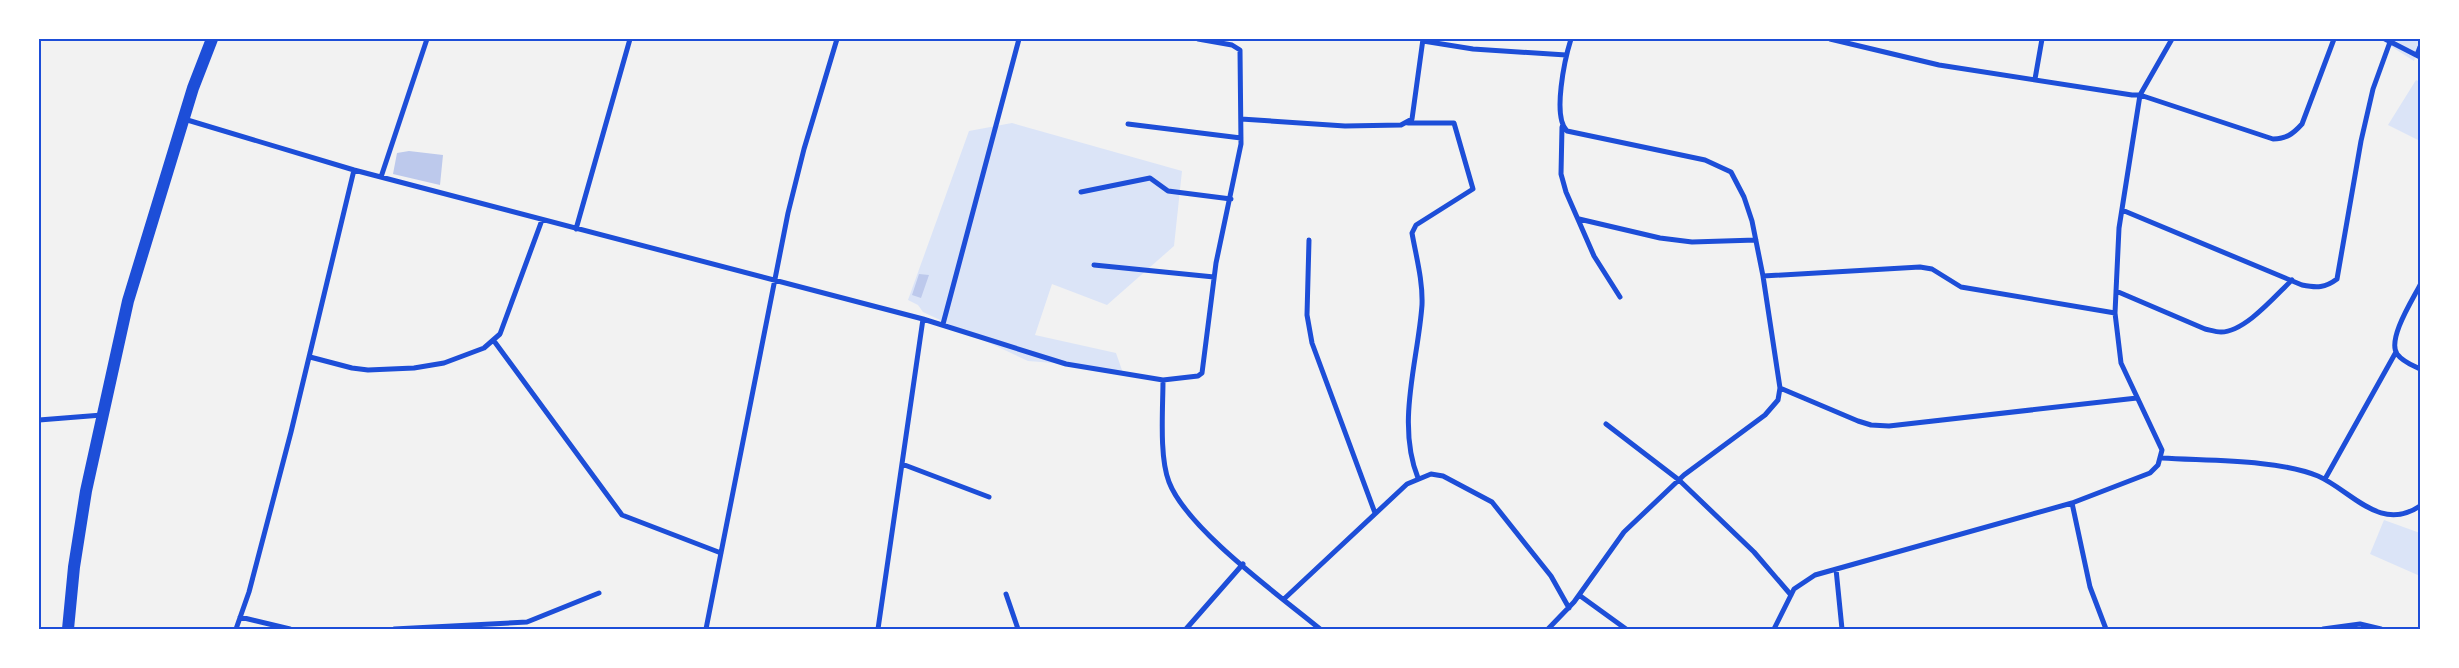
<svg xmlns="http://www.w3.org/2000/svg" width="2459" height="668" viewBox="0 0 2459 668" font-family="Ubuntu,sans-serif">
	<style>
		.green { fill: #dbe4f7 }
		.building { fill: #bdc9ec }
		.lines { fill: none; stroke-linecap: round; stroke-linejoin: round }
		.minor { stroke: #1d4ed8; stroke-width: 5 }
		.primary { stroke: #1d4ed8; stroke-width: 12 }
		.neatline { fill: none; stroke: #1d4ed8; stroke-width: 2 }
	</style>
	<rect width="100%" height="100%" fill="#f2f2f2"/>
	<path class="green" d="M2378 39H2420L2414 61 2381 40Z
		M2416 80 2420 82V141L2388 125Z
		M1012 123 1182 171 1174 246 1107 305 1052 284 1035 335 1116 353 1123 373 1066 364 1028 361 923 312 918 305 908 300 969 131Z
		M2384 520 2420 533V576L2370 554Z"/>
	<path class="building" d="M409 151 443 155 440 185 393 174 397 153Z
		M919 274 929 275 921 298 912 295Z"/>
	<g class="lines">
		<path class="minor" d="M1830 39 1939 65 2132 95H2140L2172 39
			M2385 39 2420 57
			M1423 41 1473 49 1566 55
			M2417 55 2420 47
			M2035 79 2042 39
			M184 119 354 170 923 319 1066 364 1163 380 1198 376 1202 373 1216 263 1241 144 1240 50 1232 45 1198 39
			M1241 119 1345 126 1401 125 1412 119 1423 39
			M1408 123H1454L1473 189 1416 225 1412 233C1416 256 1423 281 1422 305 1418 361 1396 423 1418 478
			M1128 124 1241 138
			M1562 127 1561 174 1566 192 1594 256 1620 297
			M381 177 427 39
			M1081 192 1150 178 1168 191 1231 199
			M2122 210 2302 285C2317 288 2325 288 2337 279L2361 141 2373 89 2390 42
			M1579 219 1660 238 1692 242 1756 240
			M576 229 630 39
			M1309 240 1307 315 1312 343 1375 513
			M1094 265 1214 277
			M1763 276 1920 267 1932 269 1961 287 2115 313
			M2420 285C2413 299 2387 339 2397 354 2403 362 2412 365 2420 369
			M2116 291 2205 329C2210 330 2216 332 2221 332 2245 332 2275 296 2292 280
			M943 324 1019 39
			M494 341 622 515 721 553
			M310 357 352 368 368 370 414 368 444 363 484 348 500 334 542 220
			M1163 380C1163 408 1159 457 1169 482 1187 529 1280 596 1320 629
			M1780 388 1858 421 1871 425 1889 426 2137 398
			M39 420 102 415
			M1606 424 1679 480 1754 552 1791 595
			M2162 458C2208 461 2276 459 2318 476 2352 491 2380 533 2420 506
			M902 464 989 497
			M2325 479 2396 352
			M1836 569 1842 629
			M1006 594 1018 629
			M1579 595 1626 629
			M1284 599 1407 484 1431 474 1443 476 1492 502 1551 576 1569 608
			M240 617 290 629
			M236 629 249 592 291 432 354 170
			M394 629 527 622 599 593
			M706 629 788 213 804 149 837 39
			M878 629 923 319
			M1186 629 1243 564
			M1548 629 1574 602 1624 532 1684 475 1765 415 1778 400 1780 388 1763 276 1752 221 1744 197 1731 172 1705 160 1567 131C1552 117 1565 58 1571 39
			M1774 629 1794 589 1815 575 2072 503
			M2106 629 2090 587 2072 503 2150 473 2158 465 2162 450 2121 363 2115 313 2119 228 2140 95 2273 139C2286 139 2293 134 2302 124L2334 39
			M2323 629 2360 624 2381 629"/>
		<path class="primary" d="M68 629 74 567 86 491 128 301 193 88 212 39"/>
	</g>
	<rect width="2459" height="668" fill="none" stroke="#ffffff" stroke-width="80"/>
	<rect x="40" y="40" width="2379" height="588" class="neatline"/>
</svg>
